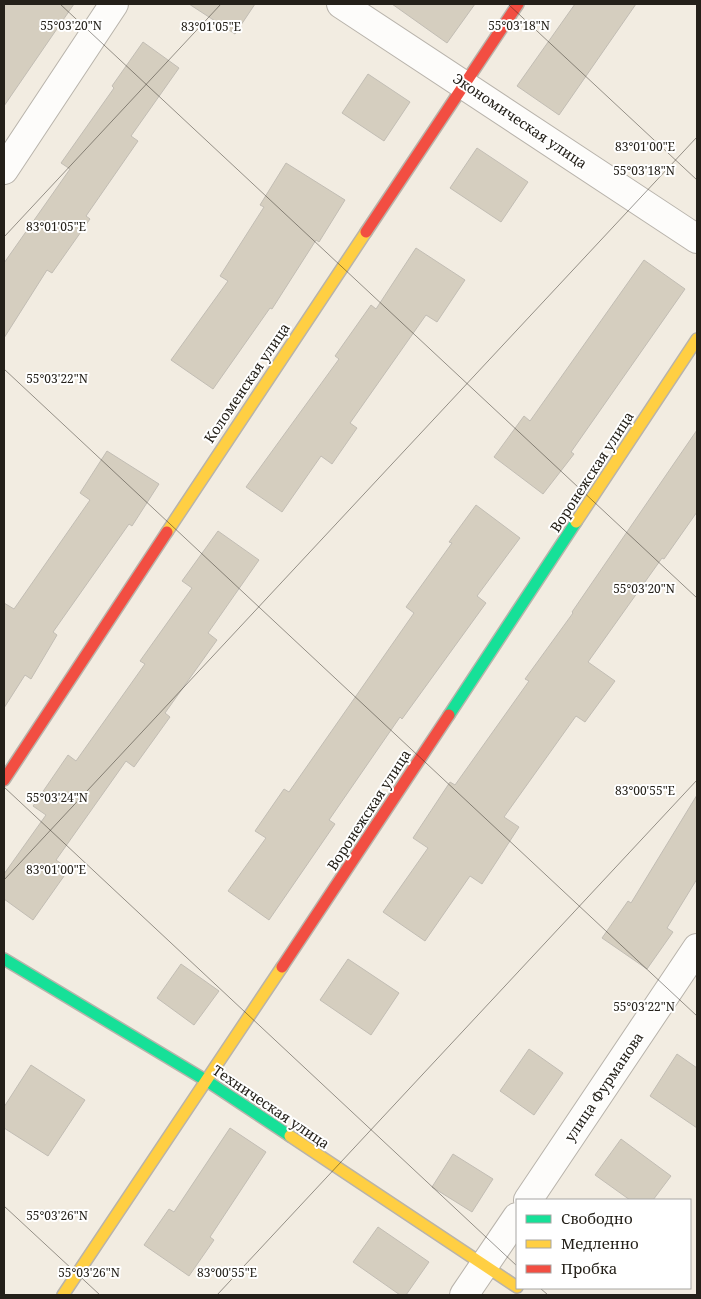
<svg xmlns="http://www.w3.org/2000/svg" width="701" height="1299" viewBox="0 0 701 1299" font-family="'Noto Serif',serif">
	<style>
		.building { fill: #d5cebf; stroke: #c2bdb4 }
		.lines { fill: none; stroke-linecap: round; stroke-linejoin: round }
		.street-casing { stroke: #b8b3ab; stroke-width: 30 }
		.fast-casing { stroke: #b8b3ab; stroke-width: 14 }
		.slow-casing { stroke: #b8b3ab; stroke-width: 14 }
		.jam-casing { stroke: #b8b3ab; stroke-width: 14 }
		.street { stroke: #fdfcfa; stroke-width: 28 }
		.fast { stroke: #16e098; stroke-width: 11 }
		.slow { stroke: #ffcf43; stroke-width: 11 }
		.jam { stroke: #f24e42; stroke-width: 11 }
		.ticks { fill: none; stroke: #242019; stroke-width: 1; stroke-opacity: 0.45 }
		.labels { text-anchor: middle; stroke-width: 4; stroke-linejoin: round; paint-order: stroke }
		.street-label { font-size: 14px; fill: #242019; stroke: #fff }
		.ticks-label { font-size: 12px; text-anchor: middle; fill: #242019; stroke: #fff; stroke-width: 4; stroke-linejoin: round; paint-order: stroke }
	</style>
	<rect width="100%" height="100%" fill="#f2ece1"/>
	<path class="building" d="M4 4H74L4 106Z
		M189 4H255L235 34Z
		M392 4H475L447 43Z
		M575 4H636L559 115 517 86Z
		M143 42 179 68 131 136 138 141 86 216 90 219 52 273 47 270 4 338V263L70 169 61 163 114 88 112 86Z
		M368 74 410 102 384 141 342 113Z
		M477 148 528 182 501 222 450 188Z
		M286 163 345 200 319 242 316 240 272 309 270 308 213 389 171 360 228 281 220 276 264 207 260 205Z
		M416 248 465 280 437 322 426 315 350 423 357 428 332 464 321 456 282 512 246 487 339 359 335 356 371 305 376 309Z
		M644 260 685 289 571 452 574 454 543 494 494 457 524 416 530 421Z
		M697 430V512L664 559 662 558 588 662 615 681 585 722 576 716 504 817 519 827 482 884 470 876 425 941 383 912 428 848 413 838 450 782 455 785 529 681 525 679 573 613 572 612Z
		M107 451 159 484 132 526 129 524 53 632 57 635 31 679 25 675 4 708V603L14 609 90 500 80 493Z
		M476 505 520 538 477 596 486 603 402 719 400 717 329 820 335 824 269 920 228 891 266 838 255 831 284 789 289 792 414 613 406 607 452 543 449 542Z
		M218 531 259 560 208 633 217 640 165 713 170 717 134 767 126 761 56 860 69 869 33 920 4 899V874L46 815 33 806 68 755 76 761 145 664 140 661 192 588 182 581Z
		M697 795V879L667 928 673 932 647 969 602 938 628 901 631 903Z
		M348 959 399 993 371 1035 320 1000Z
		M181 964 219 991 194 1025 157 998Z
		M529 1049 563 1073 534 1115 500 1091Z
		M677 1054 697 1068V1128L650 1096Z
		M31 1065 85 1100 48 1156 4 1128V1107Z
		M230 1128 266 1152 210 1237 214 1240 189 1276 144 1245 169 1209 174 1212Z
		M621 1139 671 1176 653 1200H630L595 1175Z
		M453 1154 493 1179 472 1212 432 1187Z
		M378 1227 429 1262 406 1295H400L353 1262Z"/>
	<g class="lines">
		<g class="street-casing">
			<path id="street" d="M341 4 697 239
				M4 170 114 4
				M528 1200 697 948
				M464 1295 517 1217"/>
		</g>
		<g class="fast-casing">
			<path id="fast" d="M449 715 576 522
				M4 959 207 1081 290 1136"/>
		</g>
		<g class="slow-casing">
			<path id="slow" d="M576 522 697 339
				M167 532 366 232
				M290 1136 517 1287
				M63 1295 282 967"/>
		</g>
		<g class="jam-casing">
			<path id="jam" d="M366 232 518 4
				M4 780 167 532
				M282 967 449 715"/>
		</g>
		<use href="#street" class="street"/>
		<use href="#fast" class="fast"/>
		<use href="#slow" class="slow"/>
		<use href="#jam" class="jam"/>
	</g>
	<path class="ticks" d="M60 4 697 598M508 4 697 180M4 237 221 4M4 369 697 1016M4 787 517 1266M4 880 697 137M4 1206 100 1295M540 1288 548 1295M217 1295 697 780"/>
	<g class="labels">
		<g class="street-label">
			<text transform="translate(520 121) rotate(34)" y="5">Экономическая улица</text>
			<text transform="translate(247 383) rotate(-56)" y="5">Коломенская улица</text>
			<text transform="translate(592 472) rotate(-57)" y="5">Воронежская улица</text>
			<text transform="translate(369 810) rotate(-57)" y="5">Воронежская улица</text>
			<text transform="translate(604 1087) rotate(-56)" y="5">улица Фурманова</text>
			<text transform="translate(271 1107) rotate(34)" y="5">Техническая улица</text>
		</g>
	</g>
	<g class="ticks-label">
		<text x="519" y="30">55°03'18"N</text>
		<text x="71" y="30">55°03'20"N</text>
		<text x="211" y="31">83°01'05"E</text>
		<text x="645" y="151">83°01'00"E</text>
		<text x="644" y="175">55°03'18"N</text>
		<text x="56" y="231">83°01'05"E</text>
		<text x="57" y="383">55°03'22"N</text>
		<text x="644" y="593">55°03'20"N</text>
		<text x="645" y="795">83°00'55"E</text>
		<text x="57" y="802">55°03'24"N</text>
		<text x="56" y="874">83°01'00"E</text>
		<text x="644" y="1011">55°03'22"N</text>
		<text x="57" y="1220">55°03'26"N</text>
		<text x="227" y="1277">83°00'55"E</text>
		<text x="89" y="1277">55°03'26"N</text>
	</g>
	<rect width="701" height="1299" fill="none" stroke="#242019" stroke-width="10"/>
	<rect x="516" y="1199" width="175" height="90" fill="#ffffff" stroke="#a7a6a3"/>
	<rect x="526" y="1215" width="25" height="8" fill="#16e098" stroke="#a7a6a3"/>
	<text x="561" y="1224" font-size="15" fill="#242019">Свободно</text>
	<rect x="526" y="1240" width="25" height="8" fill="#ffcf43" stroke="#a7a6a3"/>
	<text x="561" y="1249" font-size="15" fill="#242019">Медленно</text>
	<rect x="526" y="1265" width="25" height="8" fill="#f24e42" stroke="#a7a6a3"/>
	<text x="561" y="1274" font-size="15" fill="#242019">Пробка</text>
</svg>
